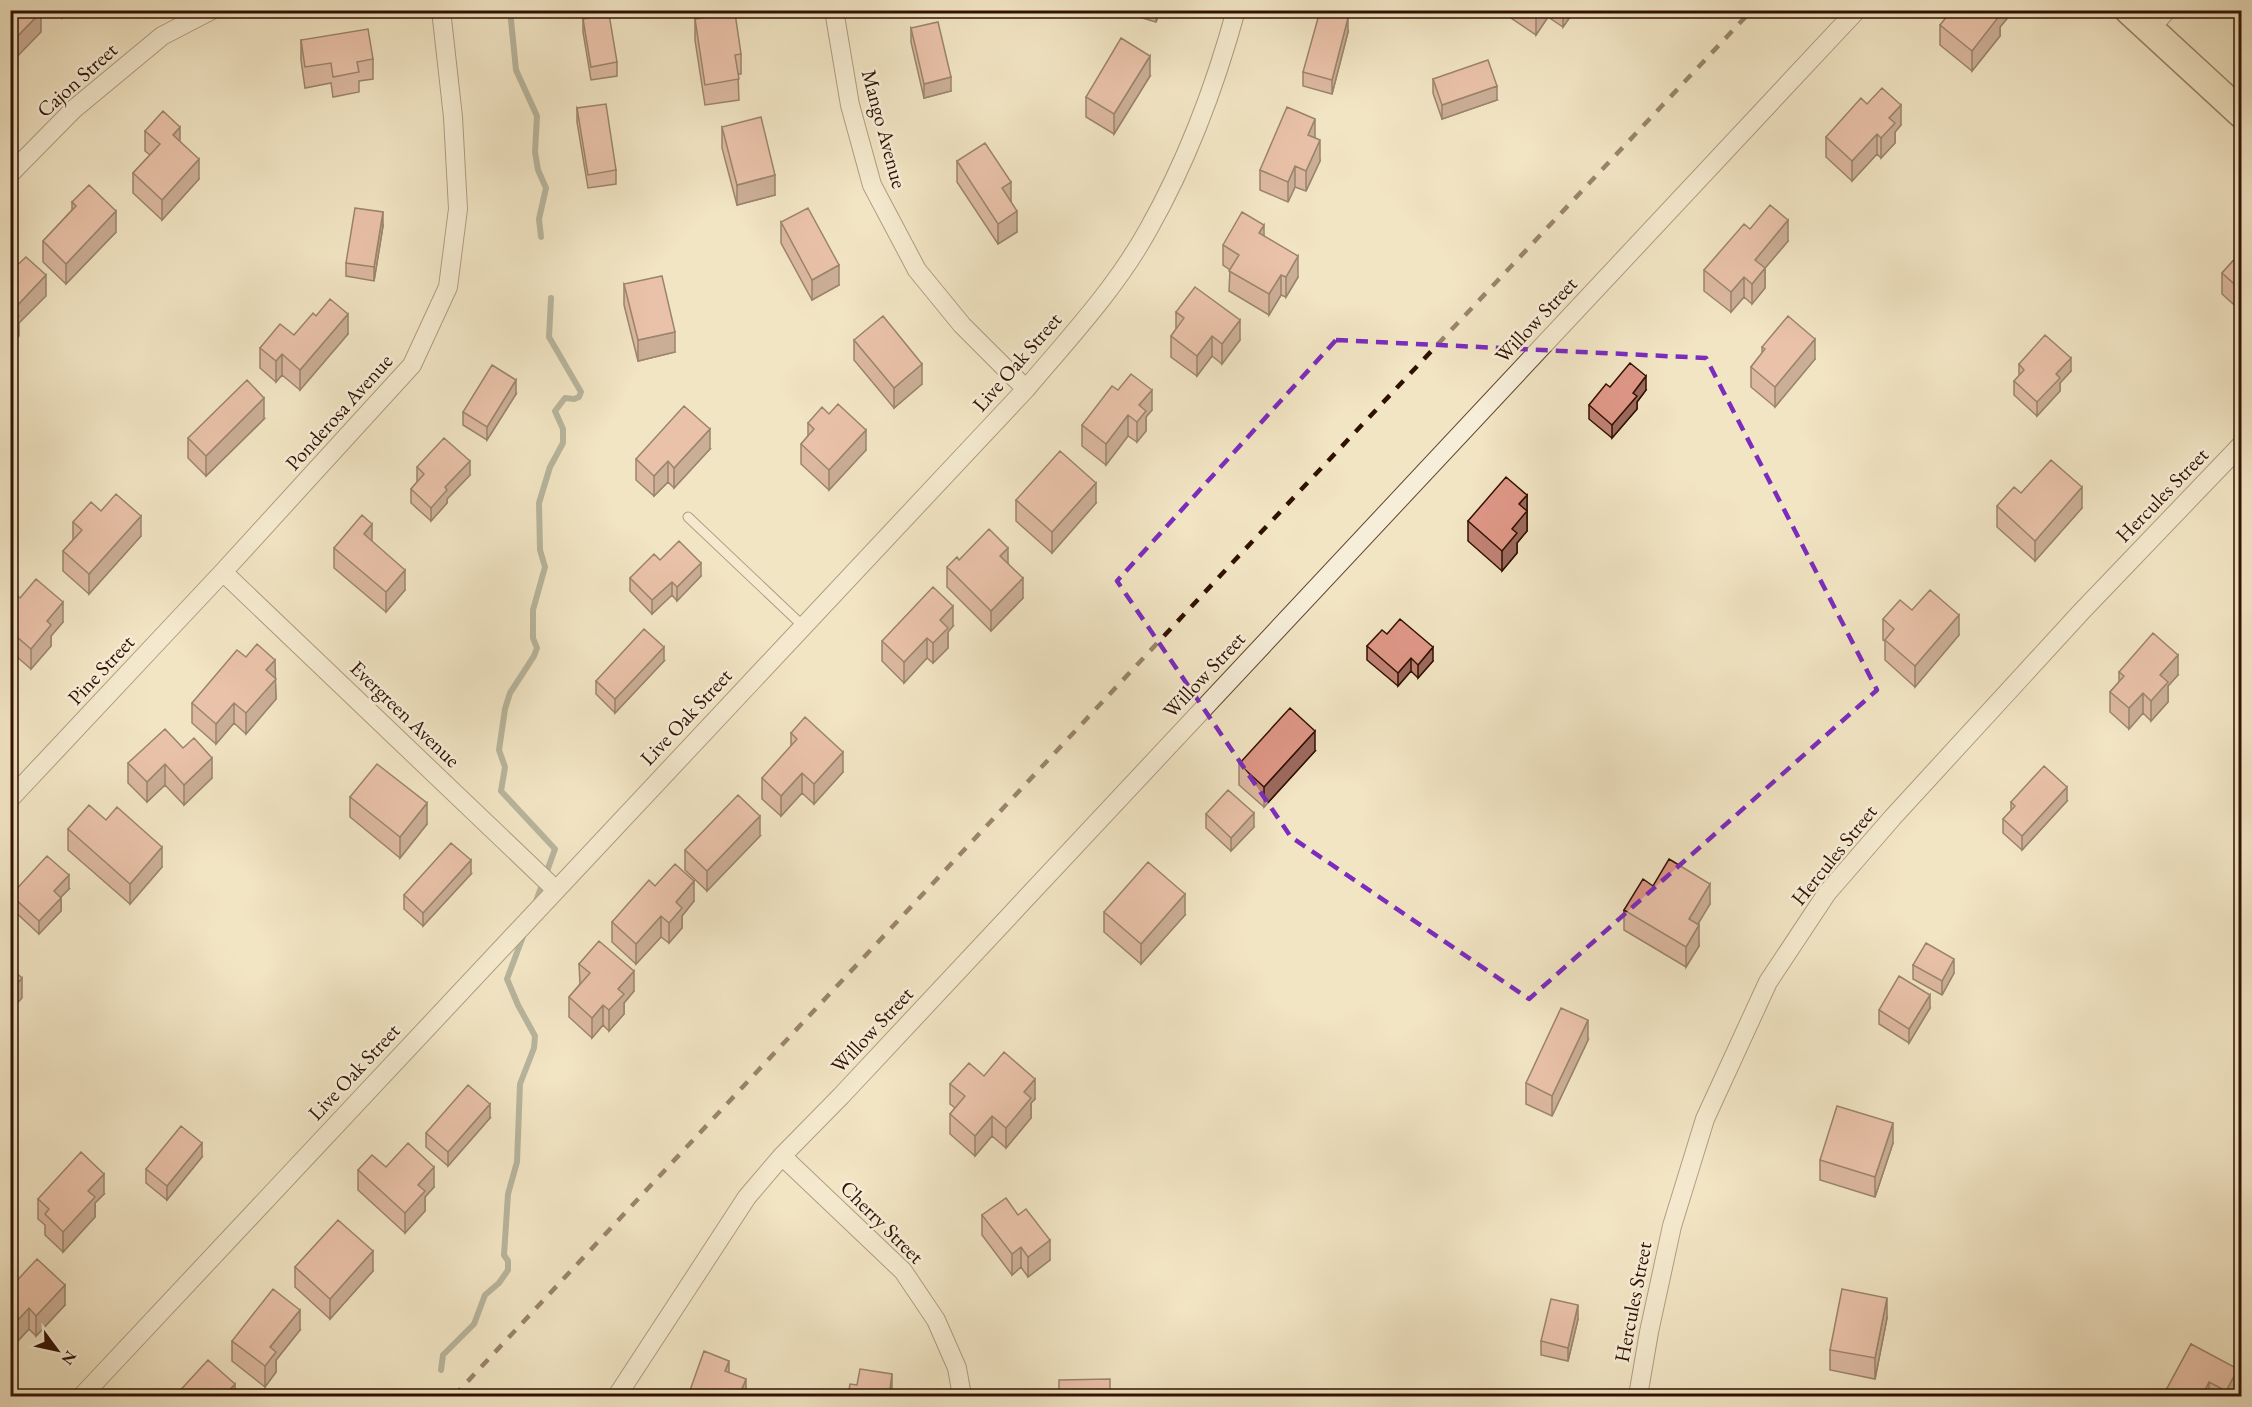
<svg xmlns="http://www.w3.org/2000/svg" width="2252" height="1407" viewBox="0 0 2252 1407" font-family="'EB Garamond',serif">
	<style>
		.lines { fill: none; stroke-linecap: round; stroke-linejoin: round }
		.stream { stroke: #70796a; stroke-width: 6 }
		.service-casing { stroke: #604631; stroke-width: 11 }
		.minor-casing { stroke: #604631; stroke-width: 20 }
		.primary-casing { stroke: #301100; stroke-width: 31 }
		.service { stroke: #f7eed9; stroke-width: 9 }
		.minor { stroke: #f7eed9; stroke-width: 18 }
		.primary { stroke: #f2e5c4; stroke-width: 28 }
		.rail { stroke: #301100; stroke-width: 4.5; stroke-dasharray: 10 10; stroke-linecap: butt }
		.wall { fill: #c08274; stroke: #301100; stroke-width: 1.5 }
		.shaded-wall { fill: #9c6a5e; stroke: #301100; stroke-width: 1.5 }
		.building { fill: #df9787; stroke: #301100; stroke-width: 1.5 }
		.marked { fill: none; stroke: #7b2cbf; stroke-width: 4.5; stroke-dasharray: 12 8; stroke-linejoin: round }
		.labels { text-anchor: middle; stroke-width: 5; stroke-linejoin: round; paint-order: stroke }
		.street-label { font-size: 21px; fill: #301100; stroke: #f7eed9 }
	</style>
	<rect width="100%" height="100%" fill="#f2e5c4"/>
	<filter id="stains"><feTurbulence type="fractalNoise" baseFrequency=".00333" numOctaves="4"/><feColorMatrix values="0 0 0 0 .2 0 0 0 0 .09 0 0 0 0 .02 0 0 0 .5 -.17"/></filter>
	<radialGradient id="worn" r=".72"><stop offset=".6" stop-color="#630" stop-opacity="0"/><stop offset="1" stop-color="#630" stop-opacity=".3"/></radialGradient>
	<g class="lines">
		<path class="stream" d="M510 10 516 70 537 116 535 152 538 170 546 188 539 219 541 237
			M535 904 555 849 501 791 505 767 499 750 505 709 510 693 534 656 537 648 533 638V610L545 567 540 550 539 503 550 467 563 443V429L555 411 565 398 574 399 579 397 581 392 549 337 551 298
			M441 1370 443 1355 474 1324 485 1295 499 1283 508 1270V1261L504 1255 508 1194 517 1162 520 1084 534 1048 535 1036 518 1005 507 979 524 934"/>
		<g class="service-casing">
			<path id="service" d="M2156 29 2173 10
				M688 517 803 626"/>
		</g>
		<g class="minor-casing">
			<path id="minor" d="M834 10 850 105 872 185 917 270 962 325 1026 389
				M10 174 74 109 162 36 212 10
				M223 572 555 889
				M10 799 223 572 412 365 448 287 458 209 453 117 441 10
				M782 1156 903 1271 936 1320 957 1368 962 1396
				M82 1396 1026 389C1069 338 1116 288 1148 230 1187 161 1215 87 1236 10
				M617 1396 747 1197 782 1156 841 1096 1857 10
				M1638 1396 1649 1332 1672 1226 1705 1119 1768 982 1827 893 1893 817 2082 611 2242 444"/>
		</g>
		<g class="primary-casing">
			<path id="primary" d="M2129 10 2242 114"/>
		</g>
		<use href="#service" class="service"/>
		<use href="#minor" class="minor"/>
		<use href="#primary" class="primary"/>
		<path class="rail" d="M454 1396 1234 561 1752 10"/>
	</g>
	<path class="wall" d="M54 10H69L62 18Z
		M1116 10H1160L1156 22Z
		M1511 10H1572V14L1563 27 1548 17 1536 35 1511 18Z
		M2010 10V15L2000 27V36L1972 71 1940 45V25Z
		M583 19 617 62V76L591 80 583 32Z
		M695 19 741 54V74H738L739 100 705 105 695 40Z
		M911 28 951 91 924 98 911 42Z
		M1348 32 1332 94 1303 86V72Z
		M301 40 373 59V79L359 81V92L333 97 331 83 305 88 301 60Z
		M1150 76 1114 134 1086 117V97Z
		M1433 79 1497 100 1442 119 1433 93Z
		M1867 104 1901 125 1895 132V143L1881 158 1877 154 1852 181 1826 157V137Z
		M577 108 616 170V184L588 188 577 122Z
		M722 127 775 195 737 205 722 148Z
		M145 131 180 142 199 179 162 220 133 193V173L150 155 145 151Z
		M1315 138 1320 161 1306 191 1295 187 1288 202 1260 190V170Z
		M957 161 1011 201 1017 232 998 244 957 182Z
		M72 202 116 232 66 284 43 262V241L72 210Z
		M781 222 839 285 812 300 781 243Z
		M383 226 374 281 346 276V263Z
		M1750 229 1788 241 1765 268V288L1752 304 1744 297 1731 312 1704 291V270Z
		M1264 236 1298 277 1286 297 1281 295 1269 315 1229 291 1230 270 1223 265V245Z
		M2241 252V311L2222 294V273Z
		M624 284 675 352 638 361 624 305Z
		M1176 312 1240 340 1222 364 1212 356 1197 376 1171 357V336L1176 329Z
		M316 316 348 334 300 390 282 375 276 382 260 368V348L294 335Z
		M854 340 922 384 894 408 854 360Z
		M1762 347 1815 359 1775 407 1751 387V367L1762 353Z
		M2019 364 2071 371 2060 383V391L2037 416 2014 395V381L2019 376Z
		M1610 387 1646 390 1637 402V409L1612 438 1589 419V405Z
		M1118 390 1152 410 1146 417V431L1137 442 1128 436 1106 465 1082 446V425Z
		M516 394 487 440 463 425V412Z
		M264 419 206 476 188 458V438Z
		M808 423 866 450 829 490 801 464V444L808 436Z
		M710 449 674 488 668 482 654 496 636 480V459Z
		M417 467 470 475 447 499V503L431 521 411 503V489L417 482Z
		M2021 493 2082 508 2035 561 1997 527V506Z
		M1527 495V531L1517 543V553L1502 571 1468 541V521Z
		M1016 500 1096 503 1052 553 1016 521Z
		M101 511 141 536 89 594 63 571V551L73 540V522Z
		M334 548 405 590 386 612 334 568Z
		M660 560 701 576 677 601 672 595 652 614 630 591V578Z
		M959 560 1008 563 1023 598 991 631 947 587V567Z
		M10 593 63 622 51 636V646L31 669 10 651Z
		M1912 610 1959 635 1915 687 1885 660V641L1883 640V619Z
		M953 626 948 632V648L933 663 927 658 904 683 882 661V641Z
		M1387 634 1433 661 1418 678 1411 671 1398 686 1367 660V646Z
		M246 657 275 678 276 699 246 734 234 723 216 744 192 723V703Z
		M664 661 615 713 596 694V681Z
		M2119 672 2178 675 2168 686V702L2151 721 2143 713 2129 729 2110 712V692L2119 682Z
		M791 733 843 772 814 804 802 793 781 816 762 799V778L791 747Z
		M183 748 212 778 184 805 165 785 147 802 128 783V763Z
		M1315 751 1264 807 1239 785V764Z
		M350 797 427 824 400 858 350 817Z
		M2067 801 2022 850 2003 833V819L2011 811V802Z
		M1206 814 1254 827 1231 851 1206 828Z
		M68 829 162 867 130 904 68 850Z
		M760 836 707 891 685 870V850Z
		M471 874 423 926 404 909V895Z
		M655 886 694 901 682 916V928L669 943 661 937 636 964 612 942V922Z
		M1653 886 1710 904 1697 924 1699 946 1686 967 1624 930V910Z
		M69 889 61 897V911L39 934 11 908V895Z
		M1104 912 1185 915 1141 964 1104 932Z
		M579 964 634 991 624 1003V1014L609 1031 603 1025 592 1038 569 1017V997L580 984Z
		M1913 965 1954 973 1942 995 1913 979Z
		M1930 1008 1909 1043 1879 1024V1010Z
		M1588 1040 1552 1116 1526 1104V1083Z
		M984 1076 1035 1099 1031 1103V1118L1006 1148 992 1136 975 1156 950 1134V1114L955 1108 950 1104V1084Z
		M490 1118 448 1166 426 1147V1133Z
		M1893 1143 1875 1197 1820 1180V1160Z
		M202 1157 167 1200 146 1183V1169Z
		M386 1167 434 1187 425 1197V1211L405 1233 358 1190V1170Z
		M104 1194 95 1203V1217L63 1252 45 1235V1225L38 1219V1199Z
		M982 1215 1050 1260 1028 1277 1021 1267 1012 1275 982 1235Z
		M2241 1264V1293L2237 1290V1270Z
		M295 1267 373 1271 330 1319 295 1287Z
		M10 1288 65 1305 36 1336 29 1329 16 1343 10 1338Z
		M1887 1318 1875 1379 1830 1370V1350Z
		M1578 1319 1568 1361 1541 1355V1341Z
		M300 1330 276 1360V1372L265 1387 232 1361V1341Z
		M2191 1344 2238 1390 2234 1396H2164V1394Z"/>
	<path class="shaded-wall" d="M62 10H69L62 18Z
		M1156 10H1160L1156 22Z
		M1538 10H1548V17L1536 35V14Z
		M1563 10H1572V14L1563 27Z
		M1998 10H2010V15L2000 27V36L1972 71V51Z
		M41 12V32L10 64V44Z
		M1348 18V32L1332 94V80Z
		M1150 56V76L1114 134V114Z
		M951 77V91L924 98V84Z
		M1497 86V100L1442 119V105Z
		M1901 105V125L1895 132V143L1881 158V138L1889 118Z
		M1315 119V139L1308 135Z
		M180 127V147L173 135Z
		M1877 134V154L1852 181V161Z
		M1320 140V161L1306 191V171Z
		M199 159V179L162 220V200Z
		M1295 166V187L1288 202V182Z
		M775 175V195L737 205V185Z
		M1011 182V203L1002 188Z
		M116 211V232L66 284V264Z
		M1017 211V232L998 244V224Z
		M383 212V226L374 281V267Z
		M1788 220V241L1755 280V260Z
		M1264 225V245L1259 233Z
		M1298 256V277L1286 297V277Z
		M839 265V285L812 300V280Z
		M1765 268V288L1752 304V284Z
		M46 275V296L19 323V336L10 345V325L13 310Z
		M1281 275V295L1269 315V294Z
		M1744 277V297L1731 312V292Z
		M348 314V334L300 390V370Z
		M1240 320V340L1222 364V344Z
		M675 332V352L638 361V340Z
		M1212 336V356L1197 376V356Z
		M1815 339V359L1775 407V387Z
		M282 354V375L276 382V361Z
		M2071 358V371L2060 383V391L2037 416V402L2056 374Z
		M922 364V384L894 408V388Z
		M1646 376V390L1637 402V409L1612 438V425L1633 393Z
		M516 380V394L487 440V427Z
		M1152 390V410L1146 417V431L1137 442V422L1139 405Z
		M264 398V419L206 476V456Z
		M1128 415V436L1106 465V444Z
		M710 429V449L674 488V468Z
		M866 430V450L829 490V470Z
		M470 461V475L447 499V503L431 521V508L445 487Z
		M668 461V482L654 496V476Z
		M1096 483V503L1052 553V532Z
		M2082 487V508L2035 561V541Z
		M1527 495V531L1517 543V553L1502 571V551L1512 529 1519 504Z
		M141 516V536L89 594V574Z
		M372 524V545L364 534Z
		M1008 548V568L1000 556Z
		M701 563V576L677 601V587Z
		M405 570V590L386 612V592Z
		M1023 578V598L991 631V611Z
		M672 582V595L652 614V600Z
		M63 602V622L51 636V646L31 669V649L47 621Z
		M953 606V626L948 632V648L933 663V643L940 620Z
		M1959 615V635L1915 687V666Z
		M927 638V658L904 683V662Z
		M664 647V661L615 713V699Z
		M1433 647V661L1418 678V665Z
		M2178 655V675L2168 686V702L2151 721V701L2160 675Z
		M1411 658V671L1398 686V673Z
		M275 660 276 699 246 734V713L266 670Z
		M2143 693V713L2129 729V708Z
		M234 703V723L216 744V724Z
		M1315 731V751L1264 807V787Z
		M843 752V772L814 804V784Z
		M212 758V778L184 805V785Z
		M165 764V785L147 802V782Z
		M802 773V793L781 816V796Z
		M2067 787V801L2022 850V836Z
		M427 803V824L400 858V837Z
		M1254 813V827L1231 851V838Z
		M760 816V836L707 891V871Z
		M162 847V867L130 904V884Z
		M471 860V874L423 926V913Z
		M69 875V889L54 904V891Z
		M694 881V901L682 916V928L669 943V923L676 902Z
		M1710 884V904L1689 939V919Z
		M1185 894V915L1141 964V944Z
		M61 898V911L39 934V921Z
		M661 916V937L636 964V944Z
		M1699 925V946L1686 967V947Z
		M1954 959V973L1942 995V981Z
		M634 971V991L624 1003V1014L609 1031V1010L618 989Z
		M22 978V998L10 1011V991Z
		M1930 995V1008L1909 1043V1029Z
		M603 1005V1025L592 1038V1018Z
		M1588 1020V1040L1552 1116V1096Z
		M1035 1079V1099L1031 1103V1118L1006 1148V1128L1024 1092Z
		M490 1104V1118L448 1166V1152Z
		M992 1116V1136L975 1156V1136Z
		M1893 1123V1143L1875 1197V1177Z
		M202 1143V1157L167 1200V1186Z
		M434 1167V1187L425 1197V1211L405 1233V1213L418 1185Z
		M104 1174V1194L95 1203V1217L63 1252V1232L88 1191Z
		M1050 1240V1260L1028 1277V1257Z
		M1021 1247V1267L1012 1275V1254Z
		M373 1251V1271L330 1319V1299Z
		M65 1285V1305L36 1336V1316Z
		M1887 1298V1318L1875 1379V1358Z
		M1578 1305V1319L1568 1361V1348Z
		M29 1308V1329L16 1343V1322Z
		M300 1310V1330L276 1360V1372L265 1387V1366L270 1347Z
		M13 1350V1370L10 1374V1354Z
		M729 1361V1374L725 1371Z
		M2238 1369V1390L2234 1396H2226V1391Z
		M892 1374V1396H889Z
		M746 1379V1392L744 1396H739Z
		M2209 1382V1396H2203V1394Z
		M235 1384V1396H224Z"/>
	<path class="building" d="M10 10H40L41 12 10 44Z
		M1530 10H1538L1536 14Z
		M1952 10H1998L1996 12 2000 15 1972 51 1940 25Z
		M1320 11 1348 18 1332 80 1303 72Z
		M735 13 741 54 735 55 739 79 705 85 695 19Z
		M609 14 617 62 591 67 583 19Z
		M938 22 951 77 924 84 911 28Z
		M368 29 373 59 357 62 359 72 333 77 331 63 305 67 301 40Z
		M1121 38 1150 56 1114 114 1086 97Z
		M1488 60 1497 86 1442 105 1433 79Z
		M1882 88 1901 105 1889 118 1895 123 1881 138 1877 134 1852 161 1826 137 1861 98 1867 104Z
		M606 104 616 170 588 175 577 108Z
		M1287 107 1315 119 1308 135 1320 140 1306 171 1295 166 1288 182 1260 170Z
		M163 111 180 127 173 135 199 159 162 200 133 173 160 144 145 131Z
		M761 117 775 175 737 185 722 127Z
		M985 143 1011 182 1002 188 1017 211 998 224 957 161Z
		M89 185 116 211 66 264 43 241 76 206 72 202Z
		M1770 205 1788 220 1755 260 1765 268 1752 284 1744 277 1731 292 1704 270 1744 224 1750 229Z
		M355 208 383 212 374 267 346 263Z
		M808 208 839 265 812 280 781 222Z
		M1242 212 1264 225 1259 233 1298 256 1286 277 1281 275 1269 294 1229 271 1239 255 1223 245Z
		M2241 252V290L2222 273Z
		M26 257 46 275 13 310 19 316 10 325V272Z
		M662 276 675 332 638 340 624 284Z
		M1195 287 1240 320 1222 344 1212 336 1197 356 1171 336 1184 318 1176 312Z
		M330 299 348 314 300 370 282 354 276 361 260 348 280 324 294 335 313 313 316 316Z
		M883 316 922 364 894 388 854 340Z
		M1788 316 1815 339 1775 387 1751 367 1765 349 1762 347Z
		M2045 335 2071 358 2056 374 2060 378 2037 402 2014 381 2024 370 2019 364Z
		M1630 363 1646 376 1633 393 1637 396 1612 425 1589 405 1606 384 1610 387Z
		M492 365 516 380 487 427 463 412Z
		M1131 374 1152 390 1139 405 1146 411 1137 422 1128 415 1106 444 1082 425 1112 386 1118 390Z
		M247 380 264 398 206 456 188 438Z
		M838 404 866 430 829 470 801 444 814 429 808 423 822 407 829 414Z
		M684 406 710 429 674 468 668 461 654 476 636 459Z
		M444 438 470 461 445 487 447 490 431 508 411 489 424 474 417 467Z
		M1060 451 1096 483 1052 532 1016 500Z
		M2051 460 2082 487 2035 541 1997 506 2014 487 2021 493Z
		M1506 477 1527 495 1519 504 1527 511 1512 529 1517 533 1502 551 1468 521Z
		M116 494 141 516 89 574 63 551 82 530 73 522 91 502 101 511Z
		M362 515 372 524 364 534 405 570 386 592 334 548Z
		M989 529 1008 548 1000 556 1023 578 991 611 947 567 957 557 959 560Z
		M679 541 701 563 677 587 672 582 652 600 630 578 654 554 660 560Z
		M36 579 63 602 47 621 51 625 31 649 10 631V593L12 591 20 598Z
		M933 587 953 606 940 620 948 628 933 643 927 638 904 662 882 641Z
		M1930 590 1959 615 1915 666 1885 640 1894 629 1883 619 1900 600 1912 610Z
		M1400 619 1433 647 1418 665 1411 658 1398 673 1367 646 1382 630 1387 634Z
		M644 629 664 647 615 699 596 681Z
		M2153 633 2178 655 2160 675 2168 682 2151 701 2143 693 2129 708 2110 692 2124 676 2119 672Z
		M257 644 275 660 266 670 276 679 246 713 234 703 216 724 192 703 237 650 246 657Z
		M1290 708 1315 731 1264 787 1239 764Z
		M805 717 843 752 814 784 802 773 781 796 762 778 797 739 791 733Z
		M165 729 183 748 194 738 212 758 184 785 165 764 147 782 128 763Z
		M377 764 427 803 400 837 350 797Z
		M2044 766 2067 787 2022 836 2003 819 2015 806 2011 802Z
		M1228 790 1254 813 1231 838 1206 814Z
		M738 795 760 816 707 871 685 850Z
		M89 805 106 820 117 807 162 847 130 884 68 829Z
		M451 843 471 860 423 913 404 895Z
		M47 856 69 875 54 891 61 898 39 921 11 895Z
		M1669 859 1710 884 1689 919 1699 925 1686 947 1624 910 1643 879 1653 886Z
		M1148 862 1185 894 1141 944 1104 912Z
		M675 864 694 881 676 902 682 908 669 923 661 916 636 944 612 922 649 880 655 886Z
		M599 941 634 971 618 989 624 994 609 1010 603 1005 592 1018 569 997 590 973 579 964Z
		M1926 943 1954 959 1942 981 1913 965Z
		M10 967 22 978 10 991Z
		M1899 976 1930 995 1909 1029 1879 1010Z
		M1561 1008 1588 1020 1552 1096 1526 1083Z
		M1004 1052 1035 1079 1024 1092 1031 1098 1006 1128 992 1116 975 1136 950 1114 965 1096 950 1084 969 1063 984 1076Z
		M468 1085 490 1104 448 1152 426 1133Z
		M1837 1106 1893 1123 1875 1177 1820 1160Z
		M181 1126 202 1143 167 1186 146 1169Z
		M408 1143 434 1167 418 1185 425 1191 405 1213 358 1170 372 1155 386 1167Z
		M81 1152 104 1174 88 1191 95 1197 63 1232 45 1214 49 1209 38 1199Z
		M1006 1198 1018 1215 1026 1209 1050 1240 1028 1257 1021 1247 1012 1254 982 1215Z
		M338 1220 373 1251 330 1299 295 1267Z
		M37 1259 65 1285 36 1316 29 1308 16 1322 10 1317V1288Z
		M2241 1264V1273L2237 1270Z
		M273 1289 300 1310 270 1347 276 1352 265 1366 232 1341Z
		M1842 1289 1887 1298 1875 1358 1830 1350Z
		M1551 1299 1578 1305 1568 1348 1541 1341Z
		M2191 1344 2238 1369 2226 1391 2209 1382 2203 1394 2207 1396H2169L2164 1394Z
		M704 1351 729 1361 725 1371 746 1379 739 1396H697L689 1393Z
		M208 1360 235 1384 224 1396H175Z
		M860 1369 892 1374 889 1396H848L850 1384 857 1385Z
		M1110 1379V1396H1059V1380Z"/>
	<path d="M0 0H2252V1407H0ZM1336 340 1706 358 1877 690 1529 999 1291 837 1117 581Z" fill="#f2e5c4" fill-opacity=".55" fill-rule="evenodd"/>
	<path class="marked" d="M1336 340 1706 358 1877 690 1529 999 1291 837 1117 581Z"/>
	<g class="labels">
		<g class="street-label">
			<text transform="translate(77 80) rotate(-42)" y="7">Cajon Street</text>
			<text transform="translate(884 129) rotate(75)" y="7">Mango Avenue</text>
			<text transform="translate(1536 320) rotate(-47)" y="7">Willow Street</text>
			<text transform="translate(1017 362) rotate(-49)" y="7">Live Oak Street</text>
			<text transform="translate(339 412) rotate(-48)" y="7">Ponderosa Avenue</text>
			<text transform="translate(2162 495) rotate(-46)" y="7">Hercules Street</text>
			<text transform="translate(101 670) rotate(-47)" y="7">Pine Street</text>
			<text transform="translate(1204 675) rotate(-47)" y="7">Willow Street</text>
			<text transform="translate(405 714) rotate(44)" y="7">Evergreen Avenue</text>
			<text transform="translate(686 717) rotate(-47)" y="7">Live Oak Street</text>
			<text transform="translate(1834 855) rotate(-51)" y="7">Hercules Street</text>
			<text transform="translate(872 1030) rotate(-47)" y="7">Willow Street</text>
			<text transform="translate(354 1072) rotate(-47)" y="7">Live Oak Street</text>
			<text transform="translate(882 1222) rotate(45)" y="7">Cherry Street</text>
			<text transform="translate(1633 1302) rotate(-79)" y="7">Hercules Street</text>
		</g>
	</g>
	<rect width="2252" height="1407" fill="none" stroke="#f2e5c4" stroke-width="36"/>
	<rect x="12" y="12" width="2228" height="1383" fill="none" stroke="#301100" stroke-width="3"/>
	<rect x="18" y="18" width="2216" height="1371" fill="none" stroke="#301100" stroke-width="1.5"/>
	<g transform="translate(57 1350) rotate(123)" stroke="#f7eed9" stroke-width="4.5" paint-order="stroke">
	<path d="M0-4.5L10 22L0 15L-10 22Z" fill="#301100"/>
	<text y="-9" font-size="16" font-weight="bold" text-anchor="middle" fill="#301100">N</text>
	</g>
	<rect width="100%" height="100%" filter="url(#stains)"/>
	<rect width="100%" height="100%" fill="url(#worn)"/>
</svg>
